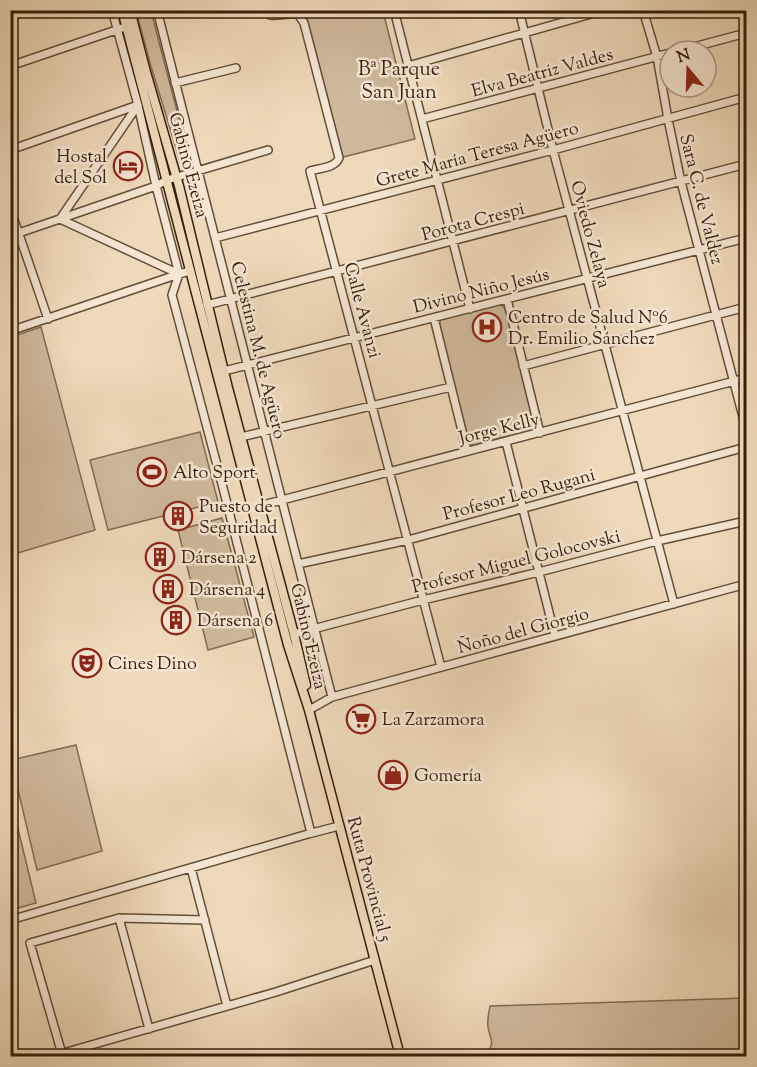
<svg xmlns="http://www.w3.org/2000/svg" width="757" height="1067" viewBox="0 0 757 1067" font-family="'Sorts Mill Goudy',serif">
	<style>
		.green { fill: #ceb99c; stroke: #816c53; stroke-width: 1.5 }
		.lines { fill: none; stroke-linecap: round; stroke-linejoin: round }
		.minor-casing { stroke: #624e36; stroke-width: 10 }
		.major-casing { stroke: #341f0a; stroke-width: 11 }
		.minor { stroke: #f4e6d2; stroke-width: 7 }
		.major { stroke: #eed9ba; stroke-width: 8 }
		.labels { text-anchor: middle; stroke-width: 5; stroke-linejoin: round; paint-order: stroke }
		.street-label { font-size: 18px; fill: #341f0a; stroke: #f4e6d2 }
		.poi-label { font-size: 18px; fill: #341f0a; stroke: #f4e6d2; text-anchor: start }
		.neighbourhood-label { font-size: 20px; fill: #341f0a; stroke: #f4e6d2 }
	</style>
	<rect width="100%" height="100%" fill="#eed9ba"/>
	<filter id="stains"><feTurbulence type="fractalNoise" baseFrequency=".00333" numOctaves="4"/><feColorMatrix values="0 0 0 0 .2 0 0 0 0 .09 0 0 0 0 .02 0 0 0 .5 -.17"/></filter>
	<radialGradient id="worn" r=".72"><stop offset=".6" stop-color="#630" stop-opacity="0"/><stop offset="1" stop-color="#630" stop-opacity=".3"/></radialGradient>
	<path class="green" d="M136 11H151L191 165 189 168 186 170 182 168 150 63Z
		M305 11H383L415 139 343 157Z
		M498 304 503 306 506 310 536 427 533 432 477 447 473 446 468 439 439 326 440 321 443 318Z
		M41 327 95 530 11 555V337Z
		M200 432 218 502 108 530 90 460Z
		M222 518 254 637 208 650 178 530Z
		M76 745 102 851 37 870 11 760Z
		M10 796 36 903 11 910H10Z
		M746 998V1056H486C495 1041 491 1042 488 1027 487 1020 489 1012 490 1006Z"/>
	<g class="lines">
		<g class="minor-casing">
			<path id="minor" d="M112 10 138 105 156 186 179 274 172 295 222 484 311 833
				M157 10 332 697
				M267 10 270 15C279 16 288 13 298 14L304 23 339 158C335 168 320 168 310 171L441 667
				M394 10 470 309
				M519 10 553 150 674 604
				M643 10 657 57 668 119 681 182 746 428
				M679 51 746 33
				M10 66 122 28
				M408 66 605 10
				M175 83 236 68
				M138 105 60 219 179 274
				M422 119 670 53
				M10 150 138 105
				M10 208 48 319
				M10 236 156 186 167 180 268 150
				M215 238 553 150 746 97
				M507 299 540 433
				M207 305 746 164
				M434 318 467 451
				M10 331 179 274 190 271
				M523 366 746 307
				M224 371 746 238
				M241 437 451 387
				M506 442 555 636
				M259 506 746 378
				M298 564 408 540 746 447
				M294 634 423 600 539 572 657 541 746 521
				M309 710 332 697 746 584
				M191 868 227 1006
				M119 918 149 1029
				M10 920 308 834 339 826
				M62 1054 30 943 119 918 205 920
				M53 1056 276 992 375 960"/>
		</g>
		<g class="major-casing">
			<path id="major" d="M122 10 288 645 309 710 400 1056
				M130 10 146 72 179 186 228 388 294 634 306 685"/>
		</g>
		<use href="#minor" class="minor"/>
		<use href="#major" class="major"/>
	</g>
	<defs>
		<g id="hotel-ring" transform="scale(1.5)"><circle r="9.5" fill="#f4e6d2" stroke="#8f2418" stroke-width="1.5"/><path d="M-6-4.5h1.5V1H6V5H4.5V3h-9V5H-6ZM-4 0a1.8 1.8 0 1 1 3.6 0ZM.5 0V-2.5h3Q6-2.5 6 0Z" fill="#8f2418"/></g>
		<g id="hospital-ring" transform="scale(1.5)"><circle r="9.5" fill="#f4e6d2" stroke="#8f2418" stroke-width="1.5"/><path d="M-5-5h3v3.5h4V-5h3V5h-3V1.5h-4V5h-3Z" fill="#8f2418"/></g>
		<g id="stadium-ring" transform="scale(1.5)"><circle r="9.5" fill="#f4e6d2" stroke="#8f2418" stroke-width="1.5"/><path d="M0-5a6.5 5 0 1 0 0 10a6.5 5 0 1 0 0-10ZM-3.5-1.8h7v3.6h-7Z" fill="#8f2418"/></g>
		<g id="building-ring" transform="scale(1.5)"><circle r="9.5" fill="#f4e6d2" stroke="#8f2418" stroke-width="1.5"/><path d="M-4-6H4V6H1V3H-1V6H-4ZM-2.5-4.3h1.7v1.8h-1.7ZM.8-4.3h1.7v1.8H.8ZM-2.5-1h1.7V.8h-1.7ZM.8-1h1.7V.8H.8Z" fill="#8f2418"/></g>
		<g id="theatre-ring" transform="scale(1.5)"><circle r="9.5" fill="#f4e6d2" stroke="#8f2418" stroke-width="1.5"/><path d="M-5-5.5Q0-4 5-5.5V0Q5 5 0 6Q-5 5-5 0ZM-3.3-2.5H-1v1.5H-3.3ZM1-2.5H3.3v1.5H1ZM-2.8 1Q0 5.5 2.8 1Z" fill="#8f2418"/></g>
		<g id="supermarket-ring" transform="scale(1.5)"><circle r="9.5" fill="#f4e6d2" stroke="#8f2418" stroke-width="1.5"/><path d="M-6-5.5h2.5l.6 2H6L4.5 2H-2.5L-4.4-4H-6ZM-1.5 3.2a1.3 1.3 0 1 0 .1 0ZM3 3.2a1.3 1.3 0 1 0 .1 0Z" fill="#8f2418"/></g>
		<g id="shop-ring" transform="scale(1.5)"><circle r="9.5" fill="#f4e6d2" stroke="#8f2418" stroke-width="1.5"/><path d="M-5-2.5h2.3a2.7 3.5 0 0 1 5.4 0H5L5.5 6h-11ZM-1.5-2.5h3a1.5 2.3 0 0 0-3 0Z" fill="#8f2418"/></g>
	</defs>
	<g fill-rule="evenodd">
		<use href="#hotel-ring" x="128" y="166"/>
		<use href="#hospital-ring" x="487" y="327"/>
		<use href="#stadium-ring" x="152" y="472"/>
		<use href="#building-ring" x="178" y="516"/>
		<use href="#building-ring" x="160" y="557"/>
		<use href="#building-ring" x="168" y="589"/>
		<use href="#building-ring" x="176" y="620"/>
		<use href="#theatre-ring" x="87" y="663"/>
		<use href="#supermarket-ring" x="361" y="719"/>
		<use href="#shop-ring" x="393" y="775"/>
	</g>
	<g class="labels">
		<g class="street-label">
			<text transform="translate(542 72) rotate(-15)" y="6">Elva Beatriz Valdes</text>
			<text transform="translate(477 154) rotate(-15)" y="6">Grete María Teresa Agüero</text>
			<text transform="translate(189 165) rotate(75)" y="6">Gabino Ezeiza</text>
			<text transform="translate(702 199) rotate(76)" y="6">Sara C. de Valdez</text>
			<text transform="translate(473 221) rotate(-15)" y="6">Porota Crespi</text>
			<text transform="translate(591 234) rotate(75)" y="6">Oviedo Zelaya</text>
			<text transform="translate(481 290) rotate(-14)" y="6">Divino Niño Jesús</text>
			<text transform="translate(363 310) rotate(75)" y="6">Calle Avanzi</text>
			<text transform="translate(259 350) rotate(76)" y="6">Celestina M. de Agüero</text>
			<text transform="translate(499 428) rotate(-14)" y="6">Jorge Kelly</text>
			<text transform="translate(519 494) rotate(-15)" y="6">Profesor Leo Rugani</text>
			<text transform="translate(516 561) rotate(-14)" y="6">Profesor Miguel Golocovski</text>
			<text transform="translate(523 630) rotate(-15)" y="6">Ñoño del Giorgio</text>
			<text transform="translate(309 636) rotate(77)" y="6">Gabino Ezeiza</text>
			<text transform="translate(370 879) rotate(75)" y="6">Ruta Provincial 5</text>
		</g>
		<g class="poi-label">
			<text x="107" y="162" text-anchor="end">Hostal<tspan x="107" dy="21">del Sol</tspan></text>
			<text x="508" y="323">Centro de Salud Nº6<tspan x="508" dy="21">Dr. Emilio Sánchez</tspan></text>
			<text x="173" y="478">Alto Sport</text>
			<text x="199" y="512">Puesto de<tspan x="199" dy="21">Seguridad</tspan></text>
			<text x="181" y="563">Dársena 2</text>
			<text x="189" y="595">Dársena 4</text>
			<text x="197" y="626">Dársena 6</text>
			<text x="108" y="669">Cines Dino</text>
			<text x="382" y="725">La Zarzamora</text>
			<text x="414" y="781">Gomería</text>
		</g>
		<g class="neighbourhood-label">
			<text x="399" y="75">Bª Parque<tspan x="399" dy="23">San Juan</tspan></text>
		</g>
	</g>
	<rect width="757" height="1067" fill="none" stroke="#eed9ba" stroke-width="36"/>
	<rect x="12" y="12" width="733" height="1043" fill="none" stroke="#341f0a" stroke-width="3"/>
	<rect x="18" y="18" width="721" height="1031" fill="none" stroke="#341f0a" stroke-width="1.5"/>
	<g transform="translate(688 69) rotate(341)"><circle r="28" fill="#f4e6d2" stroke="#a79682" stroke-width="1.5"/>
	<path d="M0-4.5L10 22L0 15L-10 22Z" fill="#8f2418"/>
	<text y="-9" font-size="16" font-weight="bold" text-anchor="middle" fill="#341f0a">N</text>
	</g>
	<rect width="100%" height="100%" filter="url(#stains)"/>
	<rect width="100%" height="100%" fill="url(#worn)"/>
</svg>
